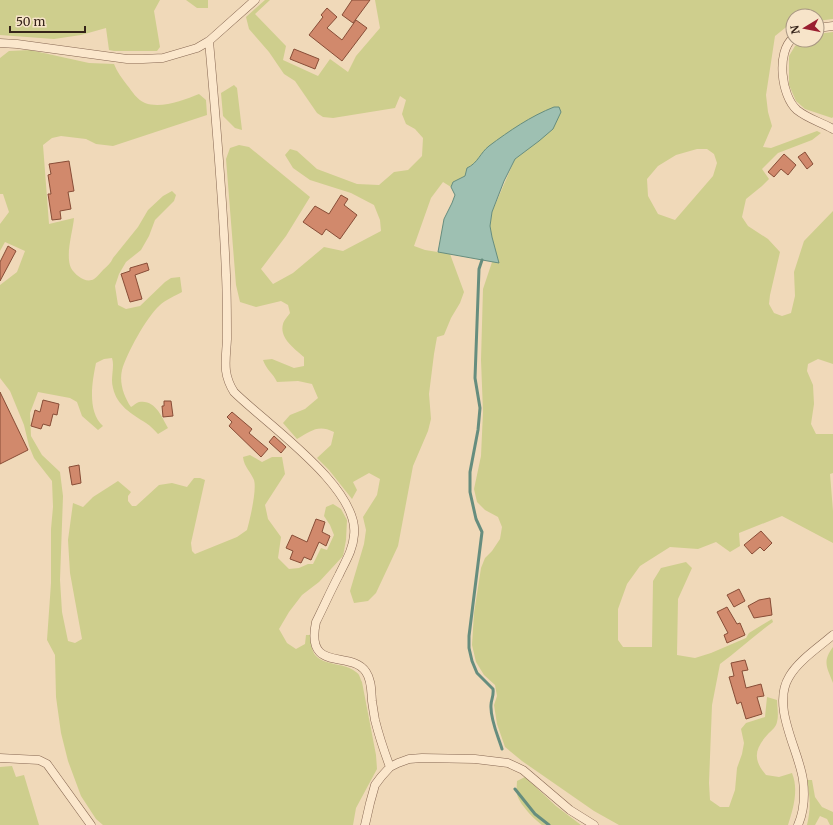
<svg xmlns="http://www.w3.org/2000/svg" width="833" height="825" viewBox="0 0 833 825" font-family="Merriweather,serif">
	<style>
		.green { fill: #cece8d; fill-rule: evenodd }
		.water { fill: #9ec0b2; stroke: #668d7e }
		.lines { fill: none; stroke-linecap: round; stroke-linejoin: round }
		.stream { stroke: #668d7e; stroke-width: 3 }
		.building { fill: #d1896c; stroke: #884d37 }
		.minor-casing { stroke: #876853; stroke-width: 9 }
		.minor { stroke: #fbe7cc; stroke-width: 8 }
	</style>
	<rect width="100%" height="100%" fill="#f0d9b9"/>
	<path class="green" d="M0 0H160L154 11 160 47 157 51H114L109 50 106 28 81 35 54 39 0 35Z
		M186 0H208V8H197Z
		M265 0H270L255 14 286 46 283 60 318 76 330 59 348 72 356 56 380 28 375 0H833V19L817 21V16H793V24H790L775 36 766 95 768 112 772 126 763 147 771 148 817 131 821 133 812 140 778 153 762 169 769 179 762 186 746 199 742 217 748 226 768 239 780 252 770 295 769 304 774 313 782 316 791 313 795 296 794 272 804 241 833 211V364L818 359 808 364 807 371 813 385 814 404 811 424 816 434H833V473L830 474 833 511V543L782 516 739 533 740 546 730 552 716 542 698 549 670 547 640 566 627 584 618 609V640L623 647H652L653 581 661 568 686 562 692 568 678 599 677 655 695 658 711 653 746 638 749 633 772 619 773 622C755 635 738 651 720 664L712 705 709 783 710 800 720 807H729L735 790 737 768 742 754 744 743 741 729 746 723 765 717 767 697 777 700C777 706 779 715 777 722 776 727 772 730 768 734 754 749 753 760 766 775L779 777 792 773C799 790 793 809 788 825H619L594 811 522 761 505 747 497 724 494 705 497 696 495 685 484 675 476 662 472 645 474 613 481 568 485 558 492 551 500 539 502 527 498 517 485 510 477 502 474 489 481 456 483 412 481 360 483 289 492 262H498L492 237 490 226 492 212 515 159 539 141 488 148 474 164 467 168 465 176 453 182 451 187 443 182 431 198 414 246 425 250 450 254 464 292 460 303 451 318 444 335 437 337 434 354 429 394 431 419 428 431 413 466 398 546 376 593 368 601 354 603 350 591 364 544 366 530 363 517 377 495 380 479 369 473 353 482 357 490 352 499 329 470 317 458 331 445 334 432C318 424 311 431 297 439L283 423 290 415 305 409 318 398 312 384 298 381 277 382C273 373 267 371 263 360L272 359 294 368 304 366V357C295 349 279 338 283 324 284 320 288 316 290 313L288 305 281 301 256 307 240 302 236 285 226 159 230 148 239 145 249 147 310 197 286 236 261 269 273 284 293 273 324 247 343 251 381 231 380 220 374 205 351 193 310 180 293 168 285 155 290 149 297 151 317 169 357 184 379 185 394 172 408 170 422 156 423 138 415 129 406 124 402 114 406 100 400 96 395 108 333 118 323 117 317 113 295 81 284 74 269 52 249 29 246 17ZM697 149H707L714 154 717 163 713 176 675 220 658 214 648 196 647 179 658 166 676 155Z
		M833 32V117L832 118 805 109 796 101 789 85V56L795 46 803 40H817V34Z
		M30 50 89 63 114 64C117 72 122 78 127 85 132 91 137 100 145 103 161 109 184 100 199 94L206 100 207 115 113 146 96 144 86 139 61 136 52 138 43 145 49 224 74 218C73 231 65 255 71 268 75 275 86 284 94 279 97 277 100 273 103 270 107 266 111 263 113 258L138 227 148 210 163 196 172 191 176 195 174 201 155 220 149 236 141 250 126 262 119 274 115 286 118 305 126 309 140 306 165 282 171 278 180 277 182 292C175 296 165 300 159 306 146 318 127 353 122 370 119 383 124 397 131 407 133 406 136 403 139 402 155 399 162 417 168 428L158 434C154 430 151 426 146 423 132 414 117 406 113 388 110 378 115 367 112 358L104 359 96 363C92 382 87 412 103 426L98 430 82 416 77 402 70 398 38 392 30 413 31 436 42 455 60 472 63 496 60 580 62 612 68 641 75 643 82 639 70 573 68 540 73 503 83 507 93 497 118 481 131 492 128 496V501L132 506H136L159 485 172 483 187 487 194 478H200L205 480 191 543 192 551 195 554 237 537 247 530C250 519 257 490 254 480 251 472 244 467 243 457L250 455 262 462 272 457H282L285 474 265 505 268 519 281 537 278 558 289 569 299 568 308 564H313L321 548 327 550 334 535 330 525 324 516 326 507 333 504 341 509 347 520 346 540 343 556 319 582 302 595 289 612 279 629 287 643 296 649 305 644 306 635H310C311 641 311 651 316 656 326 666 346 663 356 672 360 674 360 679 362 682L376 755 377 769 356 808 353 825H103L96 819 81 796 68 761 61 733 56 697 55 655 47 640 51 583V529L53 507 52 481 34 458 29 446 24 425 10 391 0 378V285L17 272 25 251 5 242 0 251V224L9 212 3 194H0V58L9 51Z
		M234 85 237 88 242 130 235 128 223 116 221 93Z
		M833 647V683C827 667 822 662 833 647Z
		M12 766 16 777 24 775 39 825H0V767Z
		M525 777 556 806 581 825H542C534 819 519 804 517 794 516 790 517 785 517 781Z
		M807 780H812L815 797 822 807 833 812V825H830L827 819 820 816 815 825H807C811 808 810 797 807 780Z"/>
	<path class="water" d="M554 107H559L561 112 553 129 539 141 515 159 504 181 492 212 490 226 492 237 499 263 438 252 444 219 452 203 455 195 451 187 453 182 465 176 467 168C478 163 480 153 489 146 509 131 531 116 554 107Z"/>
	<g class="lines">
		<path class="stream" d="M482 260 479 269 475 378 480 408 478 430 470 472V492L476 519 482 532 469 636V648L472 661 477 673 493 689C494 697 491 699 491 705 490 719 498 736 502 749
			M515 789 535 814 549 825"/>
	</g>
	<path class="building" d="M352 0H370L353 23 342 15Z
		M327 8 337 17 327 28 342 40 356 20 367 28 342 61 309 35 323 17 321 15Z
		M294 49 319 59 315 69 290 59Z
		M805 152 813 164 807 169 798 157Z
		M784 154 796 165 788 175 781 169 774 177 768 172Z
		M69 161 74 191 68 192 71 209 60 211 61 219 52 220 48 194H51L48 175 51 174 49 164Z
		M341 195 348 199 344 205 357 215 340 239 326 229 322 235 303 222 315 206 329 214Z
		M8 246 16 251 0 281V262Z
		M147 263 149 270 135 275 142 299 130 302 121 274 130 271V268Z
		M0 392 28 450 0 464Z
		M43 400 59 404 57 415 53 414 50 426 43 424 41 429 31 426 35 410 40 412Z
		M164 401H171L173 416 163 417 162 406H164Z
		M232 412 252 429 249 433 268 449 261 457 229 426 232 422 227 417Z
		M274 436 286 447 281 453 269 442Z
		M79 465 81 483 72 485 69 467Z
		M316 519 325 522 322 532 330 536 326 546 319 542 311 560 304 557 301 563 290 559 293 551 286 548 292 535 307 542Z
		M761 531 772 543 764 551 760 547 752 554 744 545Z
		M739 589 745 601 734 607 727 595Z
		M770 598 772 615 754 618 748 606 759 600Z
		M727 607 737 624 740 623 745 635 727 643 724 635 728 633 717 612Z
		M745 660 748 670 742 671 746 688 761 684 764 696 757 697 762 714 746 719 741 702 737 704 729 677 734 676 731 663Z"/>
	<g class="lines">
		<g class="minor-casing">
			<path id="minor" d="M817 28 833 26
				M793 38C776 52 781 96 797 110 808 119 821 122 833 129
				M209 41C216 119 223 197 226 275 227 296 227 318 227 339 226 360 222 373 234 392 265 423 360 488 354 535 353 550 345 562 339 575 331 590 324 606 316 622 305 674 351 649 366 672 372 681 371 691 372 701 373 708 374 714 375 720 379 736 384 751 390 767
				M0 43 17 44 127 59H143L163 58 197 48 209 41 255 0
				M0 758 39 760 47 764 91 825
				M365 825 370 803 375 785 381 777 390 767 398 763 409 759 422 758 475 759 508 763 523 770 570 810 594 825
				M798 825C804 811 805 795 803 780 799 750 771 707 789 677 798 661 819 647 833 635"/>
		</g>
		<use href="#minor" class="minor"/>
	</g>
	<g transform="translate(805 28) rotate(260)"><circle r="19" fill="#f7e4c9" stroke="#a99783"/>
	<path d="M0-3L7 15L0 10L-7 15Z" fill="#9a1f30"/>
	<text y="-6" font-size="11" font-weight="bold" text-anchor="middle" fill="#352319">N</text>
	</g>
	<path d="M10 26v6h75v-6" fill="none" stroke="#352319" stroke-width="2"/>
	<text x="16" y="26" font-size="12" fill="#352319" stroke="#f7e4c9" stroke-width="3" paint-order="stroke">50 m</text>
</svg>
